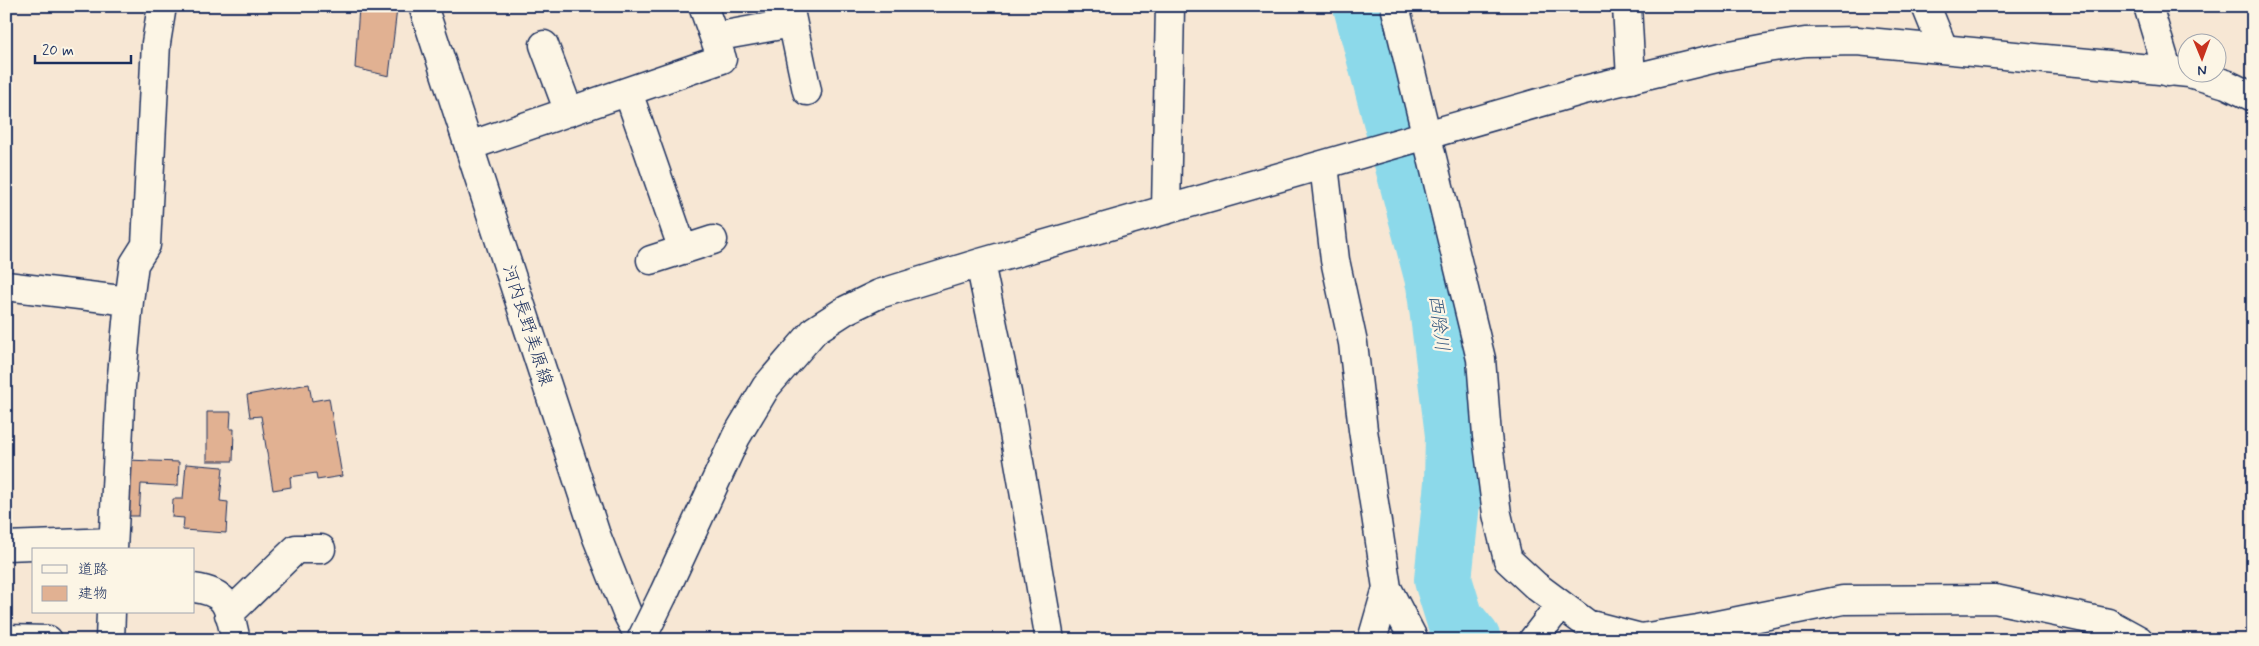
<svg xmlns="http://www.w3.org/2000/svg" width="2259" height="646" viewBox="0 0 2259 646" font-family="Mynerve,'Klee One',sans-serif">
	<style>
		.lines { fill: none; stroke-linecap: round; stroke-linejoin: round }
		.river { stroke: #8cd9ea; stroke-width: 58 }
		.building { fill: #e1b192; stroke: #1b2f5e }
		.street-casing { stroke: #1b2f5e; stroke-width: 31 }
		.secondary-casing { stroke: #1b2f5e; stroke-width: 31 }
		.street { stroke: #fcf5e5; stroke-width: 28 }
		.secondary { stroke: #fcf5e5; stroke-width: 28 }
		.secondary-bridge-casing { stroke: #1b2f5e; stroke-width: 31; stroke-linecap: butt }
		.secondary-bridge { stroke: #fcf5e5; stroke-width: 28 }
		.labels { text-anchor: middle; stroke-width: 4.5; stroke-linejoin: round; paint-order: stroke }
		.street-label { font-size: 18px; fill: #1b2f5e; stroke: #fcf5e5 }
		.water-label { font-size: 19px; font-style: italic; fill: #375a81; stroke: #fcf5e5 }
	</style>
	<rect width="100%" height="100%" fill="#f7e7d4"/>
	<filter id="ink" filterUnits="userSpaceOnUse"><feTurbulence type="fractalNoise" baseFrequency=".02" numOctaves="2"/><feDisplacementMap in="SourceGraphic" scale="10" xChannelSelector="R" yChannelSelector="G"/><feConvolveMatrix kernelMatrix="1 2 1 2 8 2 1 2 1" color-interpolation-filters="sRGB"/></filter>
	<g filter="url(#ink)">
		<g class="lines">
			<path class="river" d="M1362 6 1435 284 1454 435 1453 483 1443 580 1455 619 1472 640"/>
		</g>
		<path class="building" d="M359 6H390L397 9 389 76 355 68Z
			M309 384 312 401 329 398 342 476 317 480 316 473 290 477 291 487 273 490 261 416 250 417 247 395Z
			M207 412H231L230 429H234L233 461H207Z
			M127 460 179 462 178 486 141 484 139 516H124Z
			M186 464 223 467 220 501 228 502 226 533 183 530 184 518 172 517 173 499H183Z"/>
		<g class="lines">
			<g class="street-casing">
				<path id="street" d="M789 6 807 91
					M1395 6 1481 359 1487 436 1497 514 1508 560 1536 586 1587 624 1641 638 1698 629 1843 600 1995 599 2108 623 2139 640
					M1627 6 1631 79
					M1926 6 1943 48
					M2148 6 2168 72
					M714 37 792 23
					M544 45 569 112
					M628 92 683 250
					M469 146 722 59 703 6
					M1324 165 1335 260 1353 343 1363 430 1387 588 1414 640
					M651 260 713 240
					M6 286 129 301
					M6 546 113 542
					M113 550 121 386 129 301 134 264 146 245 156 43 162 6
					M194 588C230 593 228 608 236 640
					M229 614 296 549H321
					M6 639 48 640
					M110 640 111 612
					M1372 640 1387 588
					M1533 640 1560 605"/>
			</g>
			<g class="secondary-casing">
				<path id="secondary" d="M423 6 596 535 627 613 641 640
					M1166 210 1170 6
					M980 263 1007 393 1050 640
					M663 595 736 437 766 387 815 330 846 310 879 294 980 263 1580 91 1721 57 1767 48 1805 42 1857 41 2120 66 2189 73 2226 84 2253 97"/>
			</g>
			<use href="#street" class="street"/>
			<use href="#secondary" class="secondary"/>
			<g class="secondary-bridge-casing">
				<path id="secondary-bridge" d="M641 640 663 595"/>
			</g>
			<use href="#secondary-bridge" class="secondary-bridge"/>
		</g>
	</g>
	<g class="labels">
		<g class="street-label">
			<text transform="translate(528 325) rotate(72)" y="6">河内長野美原線</text>
		</g>
		<g class="water-label">
			<text transform="translate(1440 323) rotate(83)" y="7">西除川</text>
		</g>
	</g>
	<rect width="2259" height="646" fill="none" stroke="#fcf5e5" stroke-width="25"/>
	<rect x="12" y="12" width="2234" height="621" fill="none" stroke="#1b2f5e" stroke-width="2" filter="url(#ink)"/>
	<rect x="32" y="548" width="162" height="65" fill="#fcf5e5" stroke="#a2a6af"/>
	<rect x="42" y="565" width="25" height="8" fill="#fcf5e5" stroke="#a2a6af"/>
	<text x="78" y="574" font-size="15" fill="#1b2f5e">道路</text>
	<rect x="42" y="586" width="25" height="15" fill="#e1b192" stroke="#a2a6af"/>
	<text x="78" y="598" font-size="15" fill="#1b2f5e">建物</text>
	<g transform="translate(2202 58) rotate(179)"><circle r="24" fill="#fcf5e5" stroke="#a2a6af"/>
	<path d="M0-4L9 19L0 12L-9 19Z" fill="#c8321e"/>
	<text y="-8" font-size="14" font-weight="bold" text-anchor="middle" fill="#1b2f5e">N</text>
	</g>
	<path d="M35 55v8h96v-8" fill="none" stroke="#1b2f5e" stroke-width="2.5"/>
	<text x="42" y="55" font-size="15" fill="#1b2f5e" stroke="#fcf5e5" stroke-width="4" paint-order="stroke">20 m</text>
</svg>
